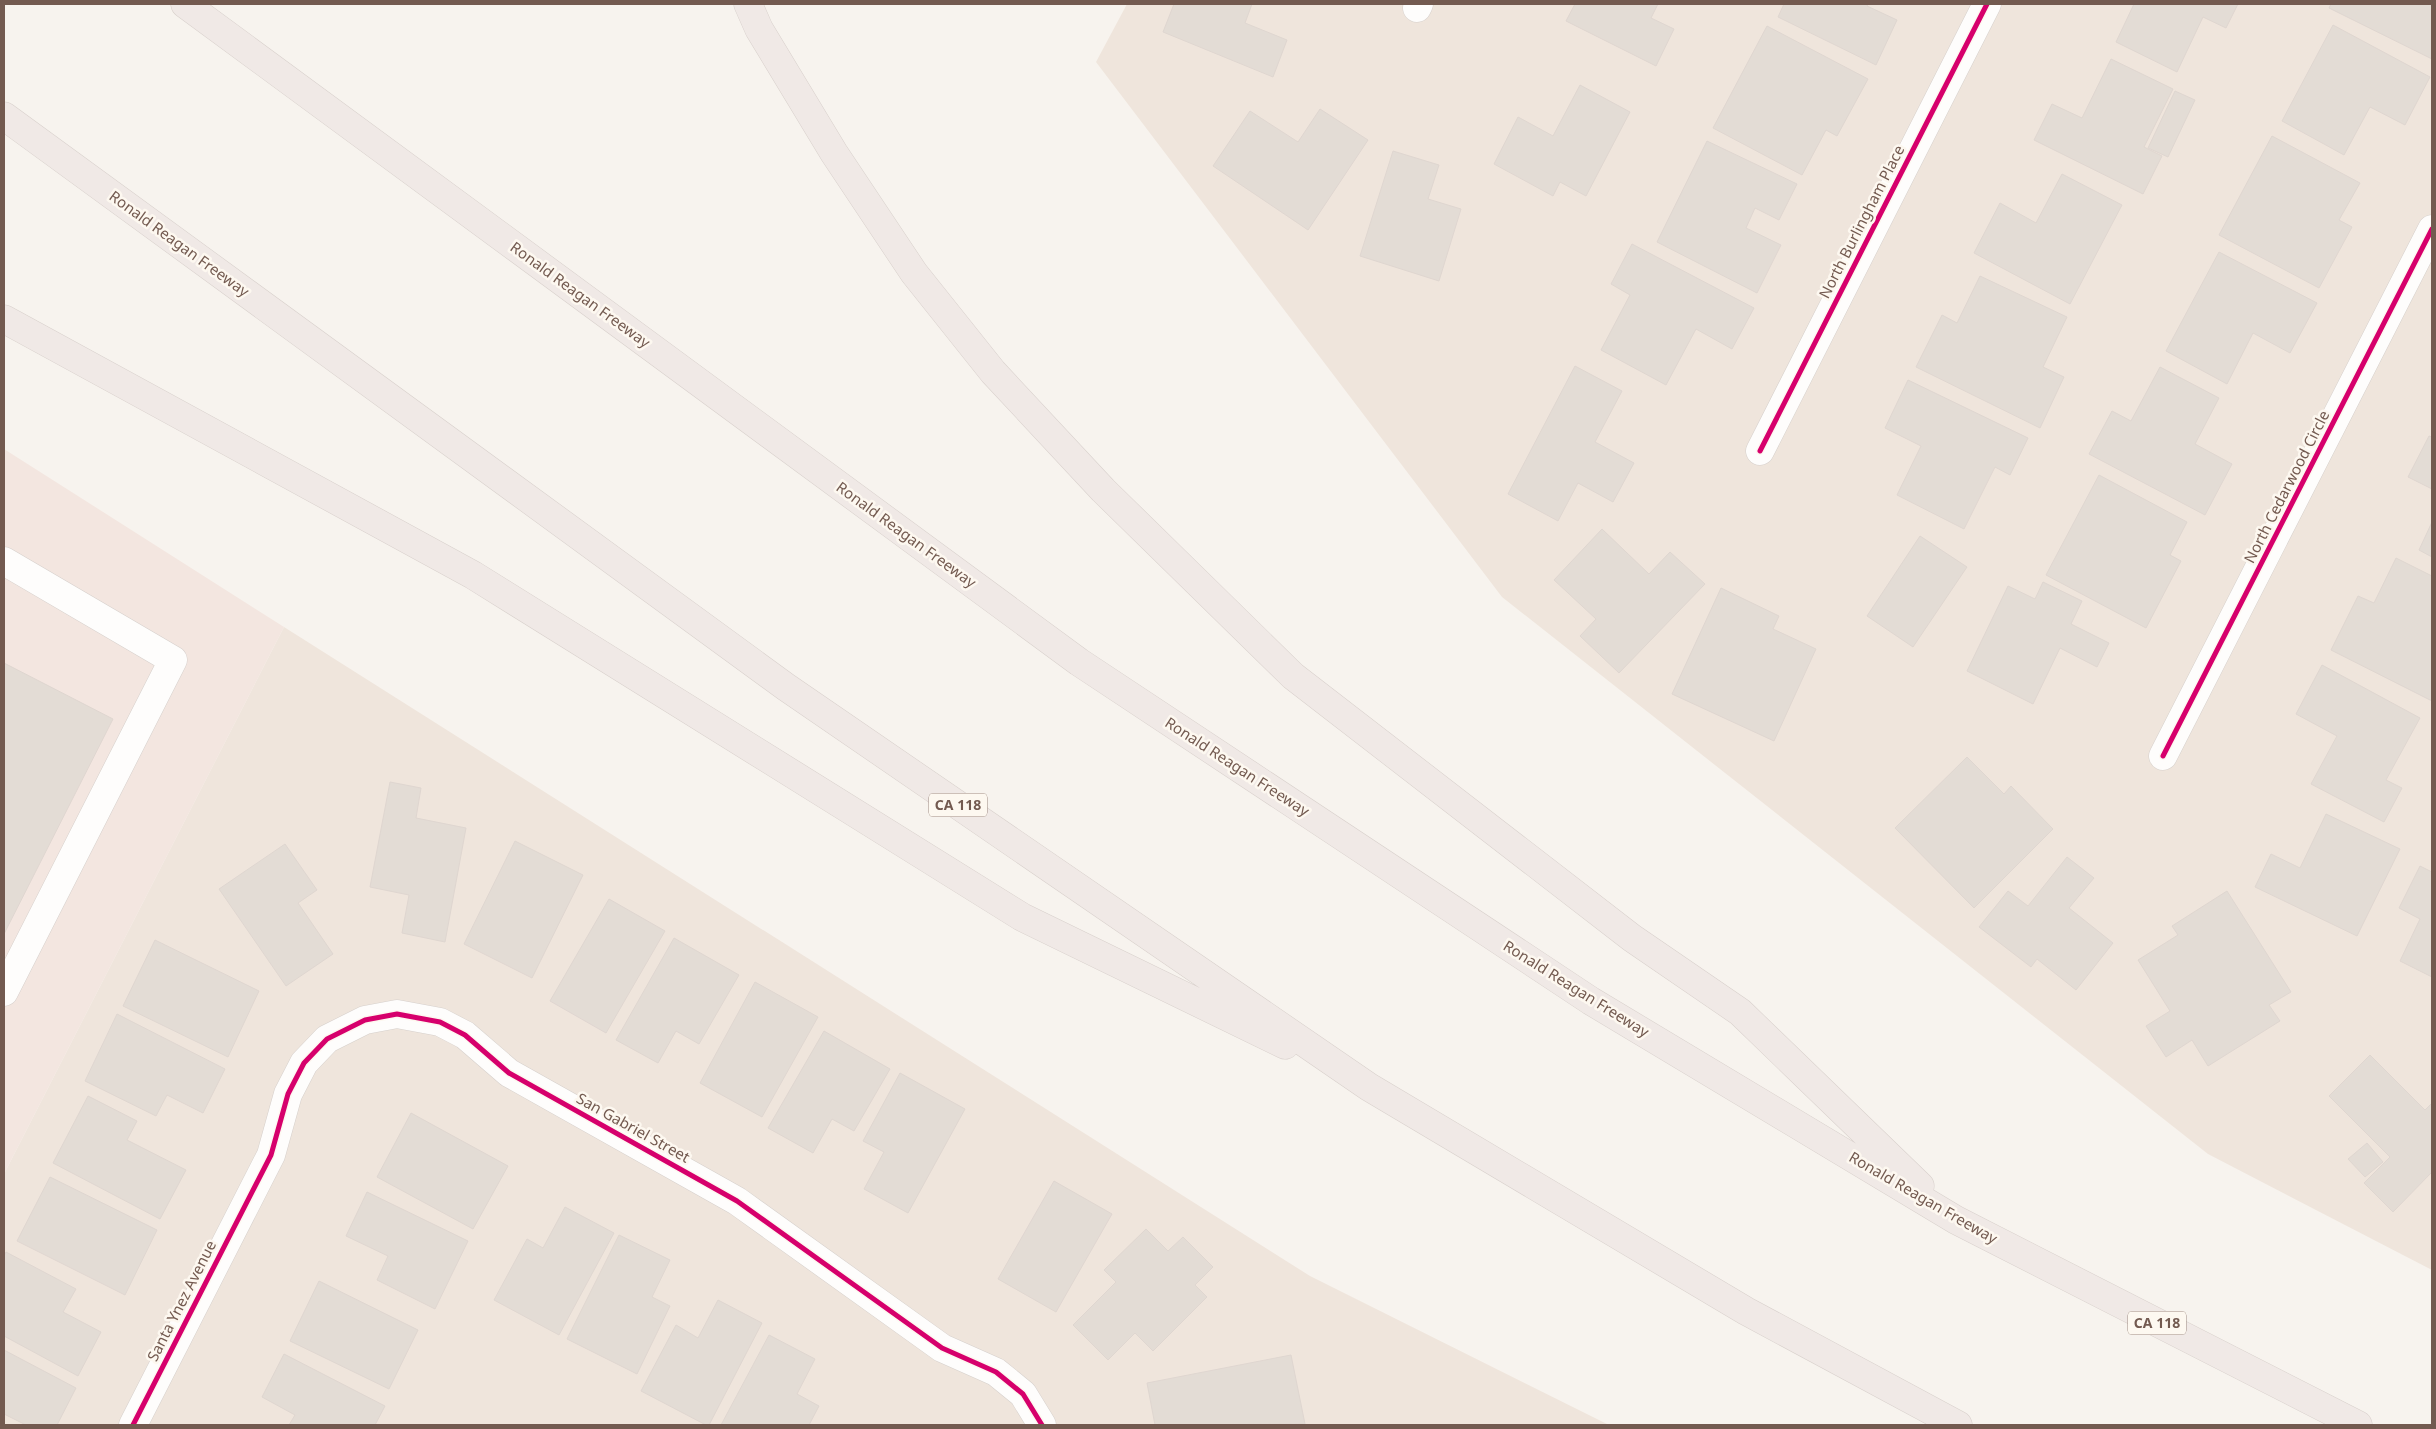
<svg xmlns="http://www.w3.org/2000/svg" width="2436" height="1429" viewBox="0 0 2436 1429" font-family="'Noto Sans',sans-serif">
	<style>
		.residential { fill: #efe5dc }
		.commercial { fill: #f3e6e0 }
		.building { fill: #e3dcd5; stroke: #dfd6d0 }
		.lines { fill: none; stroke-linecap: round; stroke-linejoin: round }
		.minor-casing { stroke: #d6d0cc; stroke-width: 29 }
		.highway-casing { stroke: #d8d0cc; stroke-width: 29 }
		.minor { stroke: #fefdfc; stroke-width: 28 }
		.highway { stroke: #f0e9e6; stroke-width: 28 }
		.cycleway-casing { stroke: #fdf8f0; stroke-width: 8 }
		.cycleway { stroke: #d6006c; stroke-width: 5 }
		.labels { text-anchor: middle; stroke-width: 5; stroke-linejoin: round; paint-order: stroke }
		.shield { fill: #fdf8f0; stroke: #9c8980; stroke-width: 1 }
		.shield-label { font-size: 14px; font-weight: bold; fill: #735a50 }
		.street-label { font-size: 15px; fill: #735a50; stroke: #fdf8f0 }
	</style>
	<rect width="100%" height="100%" fill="#f7f3ee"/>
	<path class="residential" d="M1127 4H2432V1270L2208 1154 1502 597 1096 62Z
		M284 627 1310 1276 1609 1425H4V1174Z"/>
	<path class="commercial" d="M4 449 284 627 4 1174Z"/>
	<path class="building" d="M1174 4H1252L1245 23 1287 40 1273 77 1163 32Z
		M1575 4H1658L1651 18 1674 29 1656 66 1566 21Z
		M1784 4H1868L1867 6 1897 20 1876 65 1778 17Z
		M2134 4H2238L2226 28 2203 17 2177 72 2116 42Z
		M2331 4H2432V59L2329 8Z
		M2333 25 2430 77 2405 125 2370 107 2344 155 2282 121Z
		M1767 26 1868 79 1837 136 1826 130 1802 175 1713 128Z
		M2111 59 2173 89 2144 147 2162 156 2143 194 2034 140 2052 104 2082 118Z
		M1580 85 1630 112 1586 196 1560 182 1553 196 1494 164 1518 117 1553 136Z
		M2175 91 2195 100 2168 157 2148 148Z
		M1320 109 1368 140 1308 230 1213 166 1250 111 1298 142Z
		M2272 136 2360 183 2339 220 2352 227 2319 288 2219 235Z
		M1707 141 1797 184 1779 220 1755 208 1746 228 1781 245 1757 293 1657 242Z
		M1393 151 1439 165 1428 199 1461 209 1439 281 1360 256Z
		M2062 174 2122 205 2070 304 1974 253 2000 203 2036 223Z
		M1632 244 1754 308 1732 349 1696 329 1666 385 1601 350 1630 295 1611 284Z
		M2219 252 2317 303 2290 353 2253 333 2227 384 2166 351Z
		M1980 276 2067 317 2043 367 2064 377 2040 428 1916 367 1942 315 1957 323Z
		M1575 366 1622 391 1595 442 1634 463 1613 502 1578 483 1558 521 1508 494Z
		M2160 367 2219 398 2195 444 2232 464 2205 515 2089 454 2112 411 2131 421Z
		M1908 380 2028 438 2010 475 1995 467 1964 529 1897 495 1921 446 1885 428Z
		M2429 436 2432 437V489L2408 477Z
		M2099 475 2187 522 2170 555 2181 561 2146 628 2046 575Z
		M2432 522V557L2419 550Z
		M1602 529 1649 574 1670 552 1705 584 1619 673 1580 636 1596 619 1554 580Z
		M1920 536 1967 567 1913 647 1867 616Z
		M2396 558 2432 576V701L2331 650 2358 596 2374 603Z
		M2043 582 2082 601 2071 624 2109 643 2097 667 2060 648 2033 704 1967 671 2008 586 2035 599Z
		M1721 588 1779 616 1773 629 1816 649 1774 741 1672 694Z
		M4 663 113 719 4 934Z
		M2322 665 2420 718 2386 780 2402 788 2384 822 2311 784 2337 736 2296 714Z
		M1967 757 2004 794 2011 786 2053 829 1974 908 1895 828Z
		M390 782 421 788 416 818 466 828 445 942 402 933 409 895 370 887Z
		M2326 814 2400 849 2357 936 2255 887 2271 854 2300 868Z
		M515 841 583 875 532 978 464 944Z
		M285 844 317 890 298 903 333 954 286 986 219 889Z
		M2067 857 2094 878 2069 908 2113 943 2076 990 2037 959 2031 967 1979 927 2008 891 2028 906Z
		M2420 866 2432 872V977L2400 961 2420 919 2399 908Z
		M2227 891 2291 992 2269 1005 2280 1021 2208 1066 2192 1040 2166 1057 2146 1026 2170 1011 2138 960 2178 935 2172 926Z
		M609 899 665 931 606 1033 550 1001Z
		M674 938 739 975 699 1044 676 1031 658 1063 616 1040Z
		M155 940 259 991 228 1057 123 1006Z
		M755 982 818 1017 762 1117 700 1083Z
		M117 1014 225 1069 203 1113 167 1095 156 1116 85 1081Z
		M824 1031 890 1069 854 1131 832 1119 813 1153 768 1128Z
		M2370 1055 2425 1110 2432 1103V1172L2393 1212 2364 1183 2390 1157 2329 1096Z
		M900 1073 965 1109 908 1213 864 1189 884 1152 863 1141Z
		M88 1096 137 1121 127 1140 186 1170 160 1219 53 1163Z
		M411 1113 508 1166 473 1229 377 1177Z
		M2367 1143 2383 1162 2365 1177 2348 1159Z
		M50 1177 157 1230 125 1295 17 1241Z
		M1054 1181 1112 1214 1056 1312 998 1279Z
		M367 1192 468 1241 435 1309 377 1280 388 1256 346 1236Z
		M565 1207 614 1233 559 1335 494 1300 527 1239 543 1248Z
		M1146 1229 1168 1251 1183 1237 1213 1267 1195 1285 1207 1297 1153 1351 1135 1333 1108 1360 1073 1325 1116 1282 1104 1270Z
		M619 1235 670 1260 652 1297 670 1306 637 1374 567 1339Z
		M6 1252 76 1289 63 1312 101 1332 78 1376 4 1336V1256Z
		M319 1281 418 1330 389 1389 290 1341Z
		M718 1300 762 1323 709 1425H706L641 1391 676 1325 698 1338Z
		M769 1335 815 1359 797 1394 819 1406 809 1425H721Z
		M4 1350 76 1388 57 1425H26L4 1414Z
		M284 1354 385 1406 375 1425H289L295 1415 262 1397Z
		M1291 1355 1305 1424 1155 1425 1147 1383Z"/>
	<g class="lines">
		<g class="minor-casing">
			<path id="minor" d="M1417 8 1419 4
				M1760 451 1987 4
				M4 561 173 660 4 992
				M2163 756 2432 229
				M133 1425 271 1155 288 1094 304 1063 327 1039 365 1020 397 1014 440 1022 465 1035 509 1073 737 1201 942 1348 996 1372 1023 1394 1042 1425"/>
		</g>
		<g class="highway-casing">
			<path id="highway" d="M185 4 1079 662 1591 1001 1956 1220 2358 1425
				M748 4 759 29 834 153 914 273 993 372 1103 490 1293 676 1632 938 1740 1012 1920 1186
				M4 116 786 687 1369 1087 1746 1311 1958 1425
				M4 319 473 575 1022 917 1285 1045"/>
		</g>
		<use href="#minor" class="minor"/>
		<use href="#highway" class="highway"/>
		<g class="cycleway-casing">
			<path id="cycleway" d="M1760 451 1987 4
				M2163 756 2432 229
				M133 1425 271 1155 288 1094 304 1063 327 1039 365 1020 397 1014 440 1022 465 1035 509 1073 737 1201 942 1348 996 1372 1023 1394 1042 1425"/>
		</g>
		<use href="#cycleway" class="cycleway"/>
	</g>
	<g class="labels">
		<g class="shield">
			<rect x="929" y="793.5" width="58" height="23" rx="4"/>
			<rect x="2128" y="1311.5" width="58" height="23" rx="4"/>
		</g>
		<g class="shield-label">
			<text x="958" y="810">CA 118</text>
			<text x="2157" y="1328">CA 118</text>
		</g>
		<g class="street-label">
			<text transform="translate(1862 222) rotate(-63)" y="5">North Burlingham Place</text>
			<text transform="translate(179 244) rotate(36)" y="5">Ronald Reagan Freeway</text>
			<text transform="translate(580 295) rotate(36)" y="5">Ronald Reagan Freeway</text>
			<text transform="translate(2287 487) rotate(-63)" y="5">North Cedarwood Circle</text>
			<text transform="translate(906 535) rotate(36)" y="5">Ronald Reagan Freeway</text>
			<text transform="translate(1237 767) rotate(33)" y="5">Ronald Reagan Freeway</text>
			<text transform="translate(1576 989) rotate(32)" y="5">Ronald Reagan Freeway</text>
			<text transform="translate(633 1128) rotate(29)" y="5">San Gabriel Street</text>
			<text transform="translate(1923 1198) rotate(30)" y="5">Ronald Reagan Freeway</text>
			<text transform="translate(182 1301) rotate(-63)" y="5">Santa Ynez Avenue</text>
		</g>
	</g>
	<rect width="2436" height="1429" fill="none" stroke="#735a50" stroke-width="10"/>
</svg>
